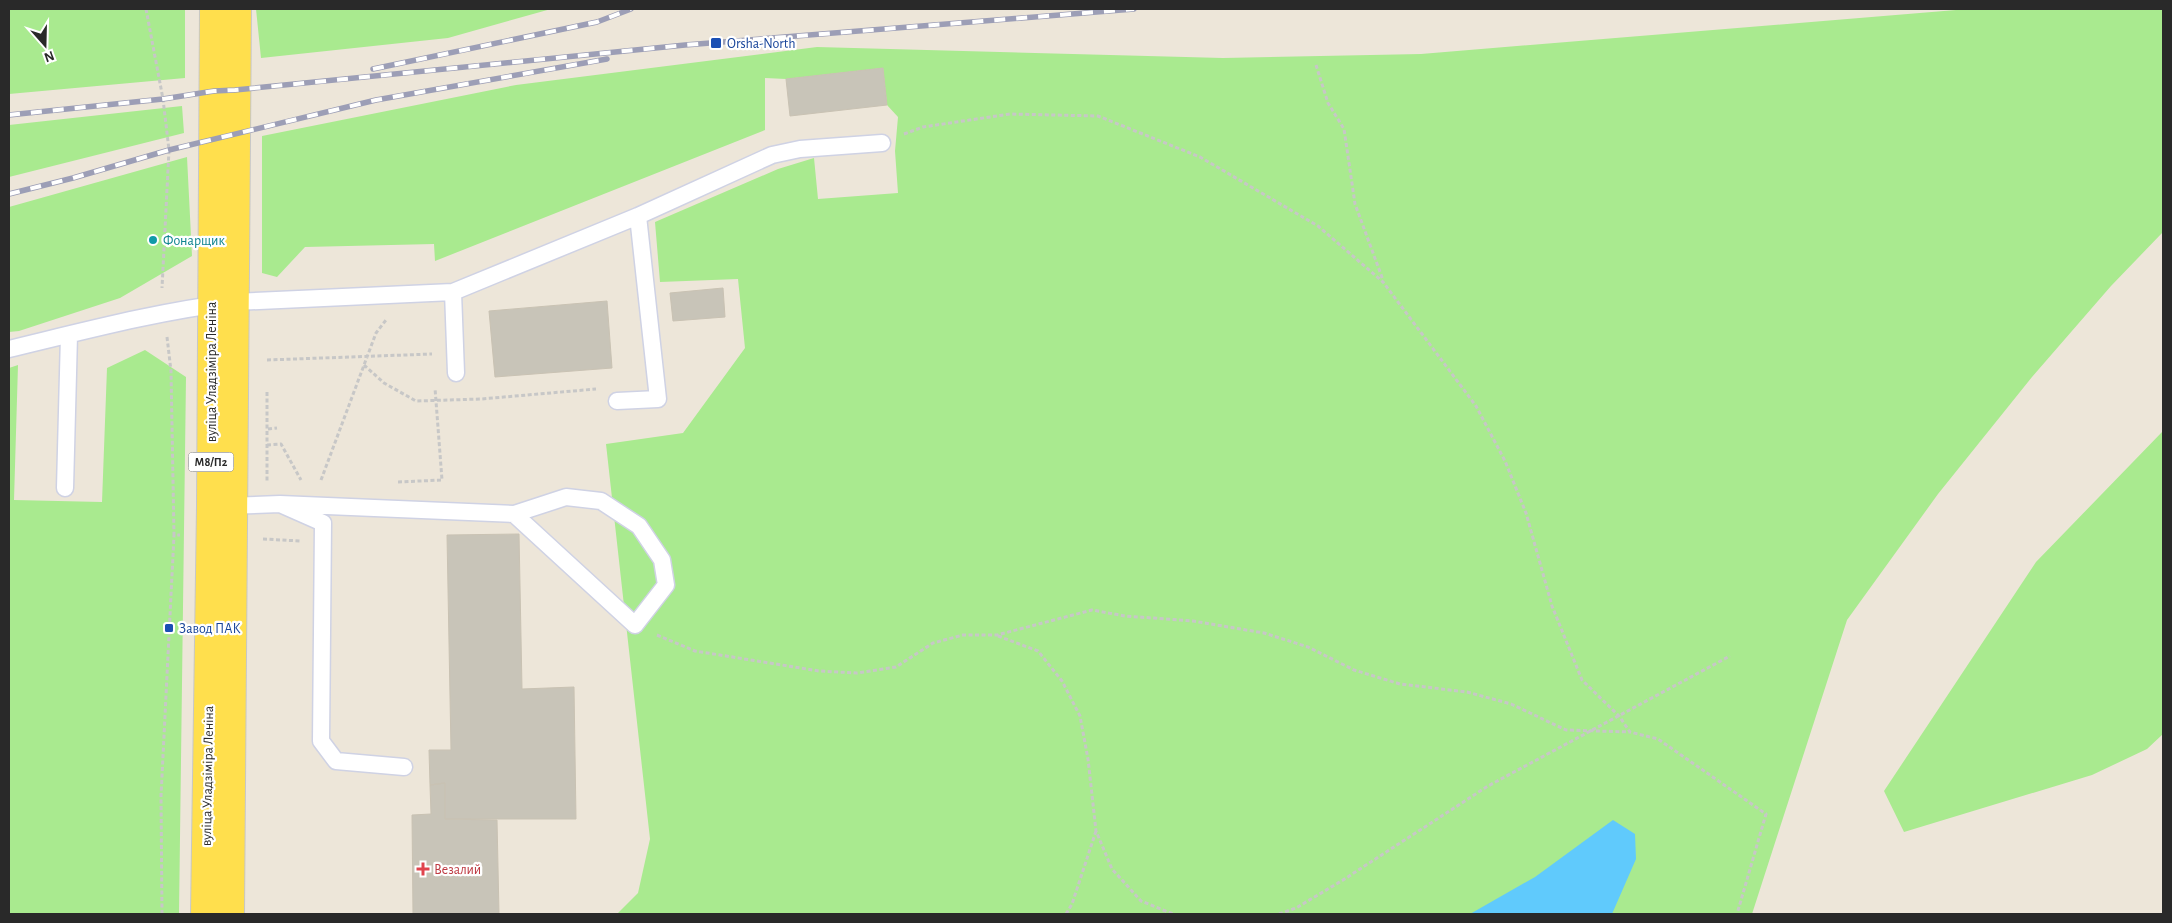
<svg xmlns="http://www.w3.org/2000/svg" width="2172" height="923" viewBox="0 0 2172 923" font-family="'Alegreya Sans',sans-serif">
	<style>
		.green { fill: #a9ea8f }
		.water { fill: #60cafc }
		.building { fill: #c8c4b8; stroke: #c9c2b3 }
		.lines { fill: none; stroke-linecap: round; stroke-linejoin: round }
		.service-casing { stroke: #cfd2e4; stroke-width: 19 }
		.primary-casing { stroke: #c7c7c7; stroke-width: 30 }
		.path { stroke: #c7c7c7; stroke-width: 3; stroke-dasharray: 4 2.5; stroke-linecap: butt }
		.service { stroke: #fff; stroke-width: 16 }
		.primary { stroke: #ffdf4d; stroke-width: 28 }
		.rail-casing { stroke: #9c9eb6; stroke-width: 5.5 }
		.rail { stroke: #fff; stroke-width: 4; stroke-dasharray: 11; stroke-linecap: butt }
		.transit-dot { fill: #1a4fb4; stroke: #fff; stroke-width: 2 }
		.culture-dot { fill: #0f9aa8; stroke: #fff; stroke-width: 2 }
		.health-dot { fill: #e0444e; stroke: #fff; stroke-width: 2 }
		.labels { text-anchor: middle; stroke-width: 4.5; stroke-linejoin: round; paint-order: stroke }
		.shield { fill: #fff; stroke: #696969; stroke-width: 1 }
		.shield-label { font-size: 12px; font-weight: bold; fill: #292929 }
		.transit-label { font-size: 14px; fill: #164399; stroke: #fff; text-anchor: start }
		.culture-label { font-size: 14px; fill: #0d838f; stroke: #fff; text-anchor: start }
		.street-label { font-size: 14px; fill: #292929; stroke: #fff }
		.health-label { font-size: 14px; fill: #be3a42; stroke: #fff; text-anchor: start }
	</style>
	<rect width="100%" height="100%" fill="#ede6d9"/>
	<path class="green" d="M9 9H185V78L9 94Z
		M256 9H551L448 38 261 58Z
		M1968 9H2163V232L2111 286 2032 377 1938 494 1847 620 1752 914H617L638 893 650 839 606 444 683 433 745 348 738 279 660 282 655 222 778 169 814 158 818 199 898 193 895 151 898 117 887 105 883 68 786 79 765 78V130L435 261 434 244 305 247 277 277 262 273V136L516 85 817 47 1223 58 1421 54Z
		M182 106 184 133 9 177V125Z
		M187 157 192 256 120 298 19 331 9 332V207Z
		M145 350 186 377 179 914H9V368L18 365 14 500 102 502 107 368Z
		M2163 431V734L2147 749 2092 775 1904 832 1884 791 2036 562Z"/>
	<path class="water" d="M1613 820 1635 834 1636 859 1612 914H1470L1535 877Z"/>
	<path class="building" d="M883 68 887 105 790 116 786 79Z
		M723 288 725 317 673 321 670 293Z
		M607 301 612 368 495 377 489 311Z
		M519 534 522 689 574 687 576 819H445V783L430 785 429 750H451L447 535Z
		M445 783V819L497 820 499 914H413L412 815 431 814 430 785Z"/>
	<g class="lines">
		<g class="service-casing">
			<path id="service" d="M453 292 456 373
				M9 349C84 331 159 311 235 302L453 292 638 216 772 155 800 149 882 143
				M617 401 658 399 638 216
				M65 488 69 335
				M280 504 514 514 635 625 666 585 662 560 639 526 601 501 566 497 514 514
				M226 506 280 504 323 523 321 741 336 761 404 767"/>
		</g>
		<g class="primary-casing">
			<path id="primary" d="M205 914 211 506 214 9
				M230 914 237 9"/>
		</g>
		<path class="path" d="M146 9 163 99 169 150 162 288
			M1316 65 1328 103 1344 129 1355 204 1383 280
			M904 134 923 127 1010 114 1098 116 1200 157 1318 226 1383 282 1476 406 1505 461 1526 513 1552 606 1582 680 1619 716 1630 732 1658 739 1766 814 1737 914
			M167 337 171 371 174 535H180
			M267 360 432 354
			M364 365 384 383 416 401 481 399 596 389
			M267 392V481
			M268 429 277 428
			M267 445 281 444 301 480
			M321 480 376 333 386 320
			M398 482 442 480 435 388
			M263 539 300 541
			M657 635 695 651 819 671 857 673 896 667 933 643 963 635H997L1092 610 1125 616 1193 621 1264 633 1308 647 1354 670 1400 684 1467 692 1511 704 1566 730 1630 732
			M998 636 1038 651 1062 681 1080 716 1088 759 1096 831 1112 869 1141 901 1173 914
			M162 914 161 796 174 535
			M1066 914 1072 904 1096 831
			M1279 914 1296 908 1343 880 1488 786 1730 656"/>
		<use href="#service" class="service"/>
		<use href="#primary" class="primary"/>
		<g class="rail-casing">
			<path id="rail" d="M373 69 597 22 631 9
				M9 115 163 99 214 91 235 90 685 45 1134 9
				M9 194 73 178 169 150 376 100 607 59"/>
		</g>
		<use href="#rail" class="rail"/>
	</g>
	<g class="transit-dot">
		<rect x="710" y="37" width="12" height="12" rx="2.5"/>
		<rect x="164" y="623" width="10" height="10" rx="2.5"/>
	</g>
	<circle class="culture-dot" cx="153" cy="240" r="5"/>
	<path class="health-dot" d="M420.5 861.5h5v5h5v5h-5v5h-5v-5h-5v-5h5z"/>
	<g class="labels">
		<rect class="shield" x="188.5" y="452.5" width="45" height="19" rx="4"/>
		<g class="shield-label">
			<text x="211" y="466">М8/П2</text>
		</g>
		<g class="transit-label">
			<text x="727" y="48">Orsha-North</text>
			<text x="179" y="633">Завод ПАК</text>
		</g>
		<g class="culture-label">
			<text x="163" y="245">Фонарщик</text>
		</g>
		<g class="street-label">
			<text transform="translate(211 372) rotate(-90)" y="5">вуліца Уладзіміра Леніна</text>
			<text transform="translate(207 776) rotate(-89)" y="5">вуліца Уладзіміра Леніна</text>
		</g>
		<g class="health-label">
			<text x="434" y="874">Везалий</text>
		</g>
	</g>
	<rect width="2172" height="923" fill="none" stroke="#292929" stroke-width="20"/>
	<g transform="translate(45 45) rotate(160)" stroke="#ffffff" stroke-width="4" paint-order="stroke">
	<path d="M0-4L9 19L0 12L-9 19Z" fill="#292929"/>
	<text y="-8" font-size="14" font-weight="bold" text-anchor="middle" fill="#292929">N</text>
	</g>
</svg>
